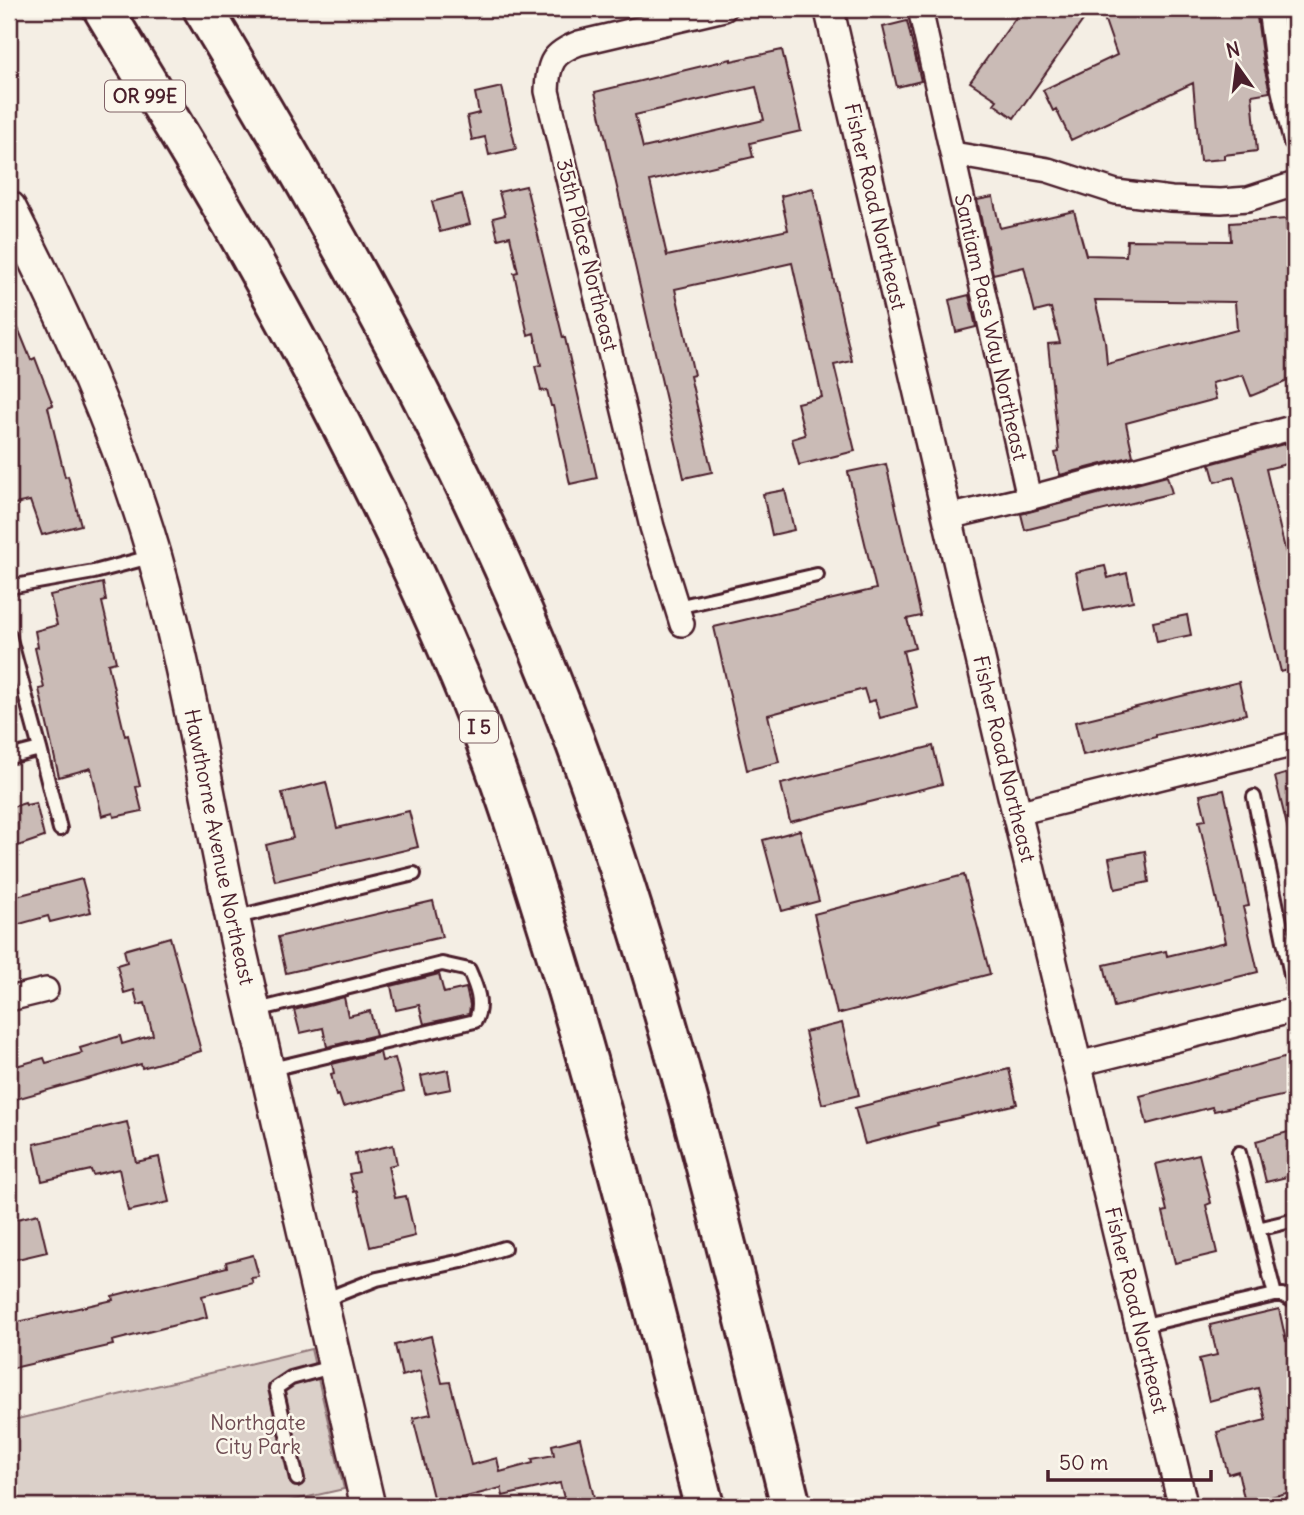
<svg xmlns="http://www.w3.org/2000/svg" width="1304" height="1515" viewBox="0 0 1304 1515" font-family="Delius,sans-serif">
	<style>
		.green { fill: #dbd0c9; stroke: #92787a; stroke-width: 2 }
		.building { fill: #cabbb6; stroke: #4a1f2b; stroke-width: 2; fill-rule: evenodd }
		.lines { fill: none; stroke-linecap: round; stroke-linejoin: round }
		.service-casing { stroke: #4a1f2b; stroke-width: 18 }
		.minor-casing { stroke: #4a1f2b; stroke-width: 28 }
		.tertiary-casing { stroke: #4a1f2b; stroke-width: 33 }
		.secondary-casing { stroke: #4a1f2b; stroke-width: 38 }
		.motorway-casing { stroke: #4a1f2b; stroke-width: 44 }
		.service { stroke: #fbf7ec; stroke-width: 12 }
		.minor { stroke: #fbf7ec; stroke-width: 23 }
		.tertiary { stroke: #fbf7ec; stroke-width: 28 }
		.secondary { stroke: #fbf7ec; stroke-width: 33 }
		.motorway { stroke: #fbf7ec; stroke-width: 38 }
		.labels { text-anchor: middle; stroke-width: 5; stroke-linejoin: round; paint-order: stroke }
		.shield { fill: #fbf7ec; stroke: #7f6065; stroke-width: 2 }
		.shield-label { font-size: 19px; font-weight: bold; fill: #4a1f2b }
		.street-label { font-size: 21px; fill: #4a1f2b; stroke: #fbf7ec }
		.park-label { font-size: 21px; fill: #6e4b52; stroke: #fbf7ec }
	</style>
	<rect width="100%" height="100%" fill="#f4eee4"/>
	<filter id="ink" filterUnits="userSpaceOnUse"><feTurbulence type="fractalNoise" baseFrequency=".0143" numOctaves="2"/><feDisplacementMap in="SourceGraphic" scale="14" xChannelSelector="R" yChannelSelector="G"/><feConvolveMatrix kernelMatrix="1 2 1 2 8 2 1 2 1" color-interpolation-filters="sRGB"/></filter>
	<g filter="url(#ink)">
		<path class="green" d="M311 1349 344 1489 268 1506H9V1421Z"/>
		<path class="building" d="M1022 9H1091L1014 118 994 104 997 100 970 82Z
			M1101 9H1256L1263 62 1270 92 1252 95 1257 151 1224 155V159L1200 161 1193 83 1071 140 1056 109 1053 111 1043 90 1117 55Z
			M907 21 921 81 897 87 883 27Z
			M782 50 801 131 750 143 753 157 650 181 667 256 788 230 781 196 813 188 852 361 834 365 855 451 799 465 792 439 805 435 797 403 822 397 792 263 675 289 694 375 690 376 712 472 684 478 595 92 731 59V61ZM756 87 764 120 643 148 635 115Z
			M502 87 516 149 489 155 485 137 472 140 467 116 479 113 475 93Z
			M526 186 563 338H565L597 478 570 484 553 406H551L547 390 541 391 535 366 541 365 534 333 528 335 514 273 518 272 510 236 498 239 493 218 505 215 499 192Z
			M462 194 470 224 440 232 432 202Z
			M993 197 1000 228 1074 211 1086 255 1126 256 1127 240 1231 241 1230 223 1286 219 1292 319 1295 318V378L1251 396 1243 375 1212 383 1216 399 1126 423 1133 456 1060 475 1055 453 1059 452 1048 344 1060 343 1051 308 1035 312 1024 267 993 274 977 200ZM1095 300 1235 302 1237 330 1107 364 1105 341Z
			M969 295 976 327 956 332 949 300Z
			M9 306 31 360 35 358 53 405 48 407 65 477 68 476 81 525 42 535 30 501 9 505Z
			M1295 441V462L1266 469 1293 583H1295V668L1281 672 1234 477 1215 482 1210 464Z
			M886 464 921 616 907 619 915 648 903 651 917 708 880 718 875 700 868 702 864 689 768 715 779 762 747 770 714 627 876 589 848 472Z
			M1167 476 1172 493 1025 530 1021 514Z
			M785 490 794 530 772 535 763 494Z
			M1105 566 1108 578 1127 573 1133 601 1084 611 1076 572Z
			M103 583 106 601 102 602 116 662 108 664 125 736 128 735 140 786 136 787 142 811 114 817 113 813 102 816 91 768 59 777 39 689 44 688 35 648 38 647 35 631 57 625 50 595Z
			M1187 615 1191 635 1157 642 1153 622Z
			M1239 682 1246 714 1156 735V737L1083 755 1075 722Z
			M933 746 942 784 790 822 781 784Z
			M1295 771V834H1289L1275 777Z
			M326 782 337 828 409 811 418 847 275 881 266 845 293 838 282 793Z
			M1224 790 1249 906 1243 907 1258 972 1114 1007 1104 965 1166 951 1167 956 1226 942 1199 821 1206 820 1200 795Z
			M25 803 26 805 36 803 44 837 9 849V808Z
			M800 830 819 901 782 911 763 840Z
			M1145 851 1149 882 1115 889 1109 858Z
			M964 875 990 974 837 1014 814 914Z
			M82 879 91 912 50 922 48 916 9 927V898Z
			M433 901 442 937 286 973 278 937Z
			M170 937 201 1051 142 1068 141 1064 9 1101V1068L44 1058 46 1063 82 1053 80 1048 120 1036 122 1044 153 1035 145 1003 138 1005 134 990 124 993 117 965 127 962 124 950Z
			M439 974 444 993 466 988 470 1005 469 1014 424 1024 419 1005 396 1010 391 986Z
			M344 997 348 1016 370 1011 376 1035 327 1047 323 1028 300 1033 294 1010Z
			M842 1023 859 1095 822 1104 805 1032Z
			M380 1052 382 1061 395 1058 404 1091 343 1107 339 1095 336 1096 331 1074 334 1073 332 1064Z
			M1295 1055V1093L1214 1111 1212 1107 1147 1124 1140 1096Z
			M1009 1069 1017 1104 937 1123 938 1125 865 1144 855 1108Z
			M448 1070 451 1089 425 1094 421 1076Z
			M127 1122 136 1162 159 1157 169 1202 128 1211 119 1169 93 1175 91 1170 42 1181 34 1144Z
			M1295 1130V1175L1266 1182 1256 1141Z
			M393 1145 397 1164 388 1166 395 1198 406 1196 415 1236 370 1247 357 1191 354 1192 349 1174 359 1172 355 1154Z
			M1199 1154 1211 1203 1206 1205 1217 1253 1175 1263 1163 1212 1167 1211 1156 1164Z
			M38 1214 47 1252 9 1261V1221Z
			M253 1255 259 1277 251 1278 253 1283 202 1296 207 1317 112 1341 113 1345 9 1369V1324L113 1300 112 1296 227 1267 226 1262Z
			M1279 1309 1286 1341 1295 1339V1491L1245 1503 1238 1471 1228 1474 1217 1432 1266 1420 1258 1388 1209 1401 1199 1359 1217 1355 1210 1325Z
			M431 1336 442 1383 450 1382 471 1465 497 1458 500 1472 533 1463 532 1459 554 1455 552 1445 580 1438 596 1506H566L560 1483 503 1496 501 1488 435 1505 413 1418 431 1414 420 1371 402 1376 395 1345Z"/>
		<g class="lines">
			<g class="service-casing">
				<path id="service" d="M9 587 94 572 154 556
					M677 607 817 575
					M9 635 40 749 9 757
					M40 749 60 829
					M1254 797 1295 994
					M233 918 414 874
					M253 1011 442 964 469 970C476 986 484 1004 475 1021L267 1070
					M1239 1153 1275 1295
					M1258 1229 1295 1220
					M321 1301 377 1279 462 1261 504 1248
					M1140 1326 1275 1295H1283L1295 1302
					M297 1479 276 1388 291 1378 335 1366"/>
			</g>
			<g class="minor-casing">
				<g id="minor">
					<path id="s1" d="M920 9 1029 498"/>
					<path d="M1270 9 1277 60 1295 139"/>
					<path d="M953 154 1048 170 1116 192 1171 199 1221 201 1248 199 1295 184"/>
					<path d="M948 517 1029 498 1295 427"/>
					<path d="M682 624 652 527 547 91C548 62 553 53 579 43L724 9"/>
					<path d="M1017 813 1295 744"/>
					<path d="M9 999 46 990"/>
					<path d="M1078 1064 1295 1010"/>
				</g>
			</g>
			<g class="tertiary-casing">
				<g id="tertiary">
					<path id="s2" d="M829 9 1008 777 1183 1506"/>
				</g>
			</g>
			<g class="secondary-casing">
				<g id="secondary">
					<path id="s3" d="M9 208C67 321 120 436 155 558 192 689 211 824 241 957 282 1140 327 1323 368 1506"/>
				</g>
			</g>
			<g class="motorway-casing">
				<path id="motorway" d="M103 9C160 104 220 199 273 297 341 420 405 547 460 677 500 772 531 872 561 970 614 1148 659 1327 704 1506
					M203 9C337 231 465 459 560 702 661 962 724 1236 791 1506"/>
			</g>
			<use href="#service" class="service"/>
			<use href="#minor" class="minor"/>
			<use href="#tertiary" class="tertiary"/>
			<use href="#secondary" class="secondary"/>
			<use href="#motorway" class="motorway"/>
		</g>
	</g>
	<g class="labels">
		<g class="shield">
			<rect x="105" y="80.5" width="80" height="31" rx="5"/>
			<rect x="460" y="711.5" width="38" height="31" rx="5"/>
		</g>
		<g class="shield-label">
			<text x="145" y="103">OR 99E</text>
			<text x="479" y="734">I 5</text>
		</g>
		<g class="street-label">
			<text dy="7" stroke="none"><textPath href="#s2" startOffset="203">Fisher Road Northeast</textPath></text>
			<text transform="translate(587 255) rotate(76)" y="7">35th Place Northeast</text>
			<text dy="7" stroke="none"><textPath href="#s1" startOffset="326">Santiam Pass Way Northeast</textPath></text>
			<text dy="7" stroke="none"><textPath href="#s2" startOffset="770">Fisher Road Northeast</textPath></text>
			<text dy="7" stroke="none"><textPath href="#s3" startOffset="676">Hawthorne Avenue Northeast</textPath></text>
			<text dy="7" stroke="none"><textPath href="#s2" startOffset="1337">Fisher Road Northeast</textPath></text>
		</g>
		<g class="park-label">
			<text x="258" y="1430">Northgate<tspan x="258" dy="24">City Park</tspan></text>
		</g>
	</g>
	<rect width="1304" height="1515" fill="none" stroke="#fbf7ec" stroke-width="35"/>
	<rect x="18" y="18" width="1269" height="1480" fill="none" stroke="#4a1f2b" stroke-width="2.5" filter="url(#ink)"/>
	<g transform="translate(1237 66) rotate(346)" stroke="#fbf7ec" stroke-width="5" paint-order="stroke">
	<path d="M0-5L12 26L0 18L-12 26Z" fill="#4a1f2b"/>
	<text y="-10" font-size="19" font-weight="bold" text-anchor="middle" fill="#4a1f2b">N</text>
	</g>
	<path d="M1048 1470v10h163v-10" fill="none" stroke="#4a1f2b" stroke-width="3.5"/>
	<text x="1059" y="1470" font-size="21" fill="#4a1f2b" stroke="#fbf7ec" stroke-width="5" paint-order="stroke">50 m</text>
</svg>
